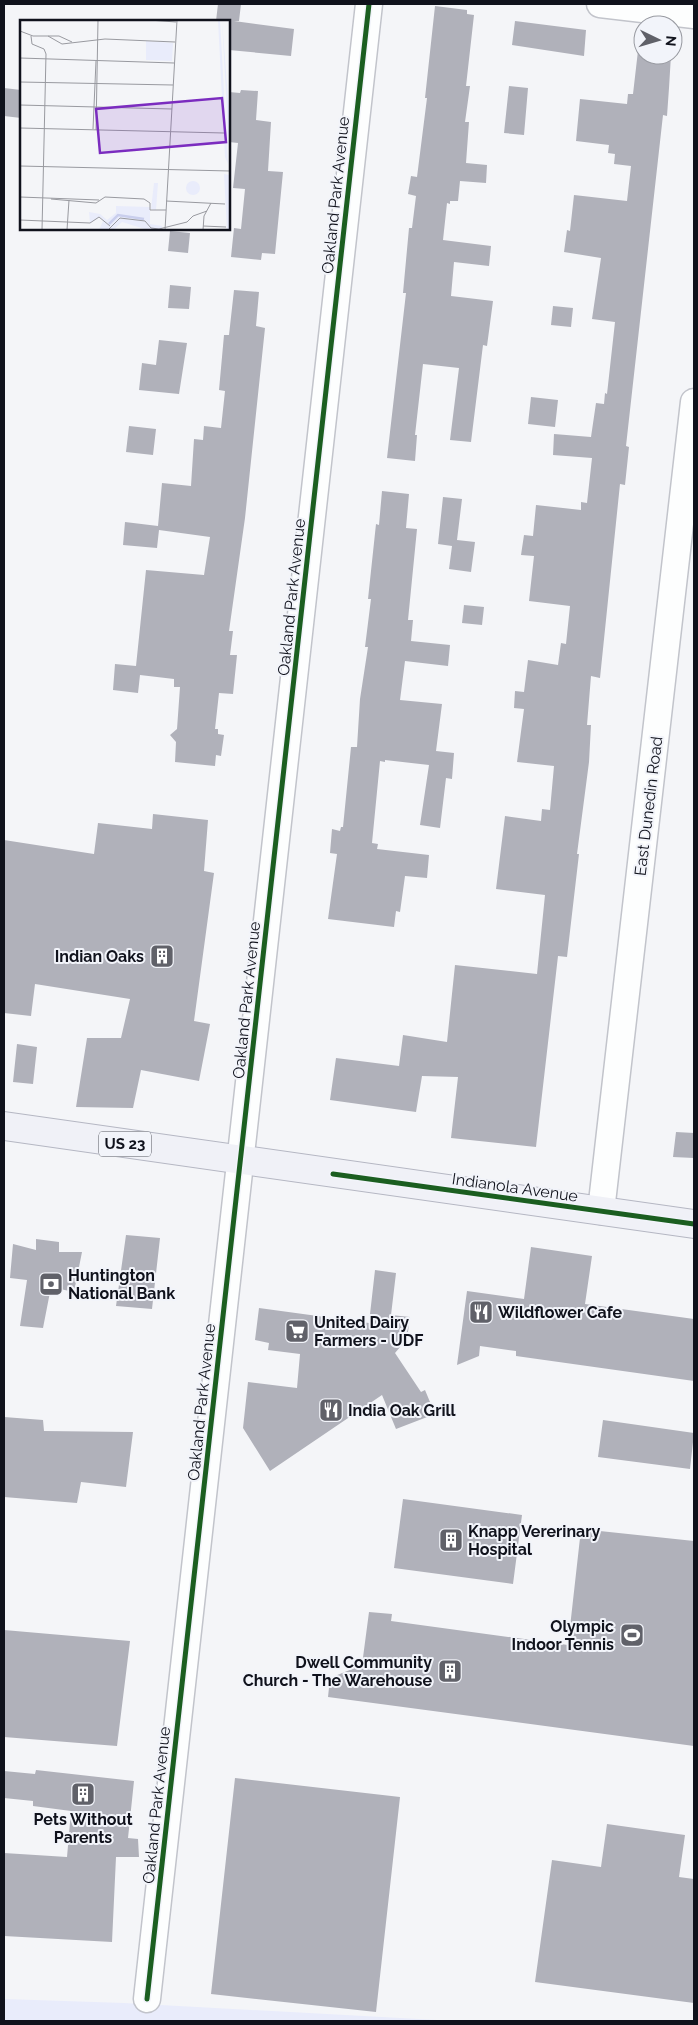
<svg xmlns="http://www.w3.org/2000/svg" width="698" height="2025" viewBox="0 0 698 2025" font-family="Raleway,sans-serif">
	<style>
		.green { fill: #e9ecfb }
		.building { fill: #b0b1ba }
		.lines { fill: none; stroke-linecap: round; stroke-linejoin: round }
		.minor-casing { stroke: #c2c4cb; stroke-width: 29 }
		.major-casing { stroke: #b5b7c3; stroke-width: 30 }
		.minor { stroke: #fdfefe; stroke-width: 26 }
		.major { stroke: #f0f1f7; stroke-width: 28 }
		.cycleway-casing { stroke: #f2f4fa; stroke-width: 8 }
		.cycleway { stroke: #1b5e20; stroke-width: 5 }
		.labels { text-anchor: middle; stroke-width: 4; stroke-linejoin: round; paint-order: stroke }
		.shield { fill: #f2f4fa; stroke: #54565f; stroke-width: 1 }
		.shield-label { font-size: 15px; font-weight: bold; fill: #10121c }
		.street-label { font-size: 16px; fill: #10121c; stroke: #f2f4fa }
		.poi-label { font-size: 16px; font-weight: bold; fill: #10121c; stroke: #f2f4fa; text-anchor: start }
		.inset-river { fill: none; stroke: #c9ceed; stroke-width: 2.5 }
		.inset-road { fill: none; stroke: #999aa0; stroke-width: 1 }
		.view { fill: #7b2cbf; fill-opacity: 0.15; stroke: #7b2cbf; stroke-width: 2.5 }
		.inset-edge { fill: none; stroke: #10121c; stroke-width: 2.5 }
	</style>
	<rect width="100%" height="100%" fill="#f4f5f8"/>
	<path class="green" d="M4 1999 124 2003 455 2021H4Z"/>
	<path class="building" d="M218 4H241L239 21H234L294 29 291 56 229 50V21H216Z
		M435 6 467 10V14L474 15 466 86H470L465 122H469L466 163 487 165 486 183 460 181 458 201H450V204L447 203 443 240 491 246 489 266 454 262 451 296 493 301 487 346 483 345 471 442 450 440 459 368 423 364 415 435H417L415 461 387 458 406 293H403L409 228H412L416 196 408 194 411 176 417 177 427 98H425Z
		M515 21 586 30 584 56 512 45Z
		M639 42H643V55H671L669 88 667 116 663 115 626 446 629 447 625 485 620 484 600 678 591 676 587 725H591L589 762 577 854H579L567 957 558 956 536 1147 451 1138 458 1077 422 1076 416 1112 330 1100 336 1058 399 1066 403 1035 447 1042 455 965 537 974 545 895 496 889 505 816 541 821 542 809 550 810 554 766 517 762 524 709 514 708 515 691 524 692 528 660 558 665 561 643 566 644 570 606 529 601 534 556 521 555 524 535 533 536 536 505 581 510V502L587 503 592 458 553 455 554 434 591 437 596 403 604 404 605 393 607 394 615 322 592 319 601 258 564 252 567 230 570 231 574 195 627 201 631 166 614 164 615 154 608 153 609 145 576 141 580 99 627 104 628 94H633Z
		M509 86 528 88 524 135 504 133Z
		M4 88 21 90V118L4 116Z
		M241 90 258 91 256 120 271 122 268 171 283 172 275 254 262 253 261 260 231 257 234 228 241 229 245 189 233 188 238 143 229 142V92L240 93Z
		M170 231 190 233 188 253 168 251Z
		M170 285 191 287 189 309 168 308Z
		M234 290 259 292 256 326 265 328 245 518 229 631H233L230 655H237L233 694 219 693 215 729H218V734L224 735 221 756 216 755 215 766 175 762 176 742 170 735 177 729 180 687H174V679L140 675 138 693 113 690 115 664 136 666 146 570 204 575 210 537 159 530 157 548 123 545 125 522 158 526 162 483 191 486 194 439 203 440 204 426 221 428 225 391 219 390 224 335H229Z
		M553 306 573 308 571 327 551 325Z
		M159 340 187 343 179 394 139 390 142 363 156 365Z
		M531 397 558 400 555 427 528 424Z
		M129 426 156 429 153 455 126 452Z
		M382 491 409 494 406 528 417 529 408 620H413L411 641 450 645 448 666 405 661 400 700 442 704 436 751 454 753 452 779 446 778 440 828 420 825 429 765 385 760V762L380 761 372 843 378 844 377 849 429 855 427 878 405 876 400 912 396 911 394 927 328 919 337 854 330 853 332 829 340 831 341 827H343L351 747H357L360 699 368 647H365L371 599H368L376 524 379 525Z
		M443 497 462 499 457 540 475 542 471 572 449 569 452 546 438 544Z
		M464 605 484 607 482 625 462 623Z
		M153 814 208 820 204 871 214 873 194 1021 210 1024 199 1081 141 1070 133 1108 76 1107 87 1038H121L130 999 35 984 31 1016 4 1013V840L94 854 98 823 152 829Z
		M17 1044 37 1047 33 1084 13 1082Z
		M676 1132 694 1133V1158L673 1157Z
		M126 1235 160 1238 152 1309 116 1306Z
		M36 1239 59 1242V1252H82L74 1292 51 1287 43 1328 20 1326 27 1280 10 1278 13 1244 36 1250Z
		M531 1247 592 1256 585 1304 694 1319V1381L516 1356V1351L480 1346 479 1356 457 1365 467 1291 524 1299Z
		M375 1270 396 1273 391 1315 410 1317 407 1339 395 1353 421 1392 425 1390 435 1414 396 1429 382 1395 270 1471 243 1428 248 1382 297 1388 300 1354 268 1350 269 1343 255 1340 259 1308 369 1323Z
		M4 1417 43 1420 44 1431 133 1432 126 1487 81 1482 77 1503 4 1497Z
		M603 1420 694 1433 690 1469 598 1457Z
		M403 1499 522 1515 513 1584 394 1568Z
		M581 1529 694 1541V1746L328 1697 330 1678 362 1665 369 1612 392 1614 391 1621 568 1645Z
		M4 1630 130 1641 117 1746 4 1737Z
		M36 1770 134 1781 128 1838 138 1839 139 1857H116L112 1942 4 1936V1853L67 1857 71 1811 33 1806V1801L4 1798V1771L35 1774Z
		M235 1778 400 1797 376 2012 211 1994Z
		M607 1824 685 1835 679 1877 694 1879V2003L535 1982 552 1860 601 1867Z"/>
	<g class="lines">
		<g class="minor-casing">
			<path id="minor" d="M600 4 694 15
				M601 1211 694 402
				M147 1999 369 4"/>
		</g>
		<g class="major-casing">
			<path id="major" d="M4 1126 694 1224"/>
		</g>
		<use href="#minor" class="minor"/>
		<use href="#major" class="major"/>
		<g class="cycleway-casing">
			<path id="cycleway" d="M333 1174 694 1224
				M147 1999 369 4"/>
		</g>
		<use href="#cycleway" class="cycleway"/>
	</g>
	<defs>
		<g id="building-square" transform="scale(1.25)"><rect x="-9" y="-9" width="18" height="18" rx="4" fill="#606169" stroke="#f2f4fa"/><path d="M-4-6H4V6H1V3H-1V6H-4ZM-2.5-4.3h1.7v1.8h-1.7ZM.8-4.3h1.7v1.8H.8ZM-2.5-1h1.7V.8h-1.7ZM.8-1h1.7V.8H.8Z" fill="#fff"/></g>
		<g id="bank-square" transform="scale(1.25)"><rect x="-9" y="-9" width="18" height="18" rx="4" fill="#606169" stroke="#f2f4fa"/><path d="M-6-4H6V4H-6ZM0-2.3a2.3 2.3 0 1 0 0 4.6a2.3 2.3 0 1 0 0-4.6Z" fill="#fff"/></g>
		<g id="restaurant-square" transform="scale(1.25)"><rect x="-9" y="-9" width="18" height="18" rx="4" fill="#606169" stroke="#f2f4fa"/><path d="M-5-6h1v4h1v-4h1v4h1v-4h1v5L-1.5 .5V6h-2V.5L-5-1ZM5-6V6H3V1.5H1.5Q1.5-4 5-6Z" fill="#fff"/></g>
		<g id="supermarket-square" transform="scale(1.25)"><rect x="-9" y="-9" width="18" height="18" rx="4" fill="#606169" stroke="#f2f4fa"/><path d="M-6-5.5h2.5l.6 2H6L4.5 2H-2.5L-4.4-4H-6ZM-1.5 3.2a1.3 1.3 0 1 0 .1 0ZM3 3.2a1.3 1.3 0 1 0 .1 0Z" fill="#fff"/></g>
		<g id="stadium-square" transform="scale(1.25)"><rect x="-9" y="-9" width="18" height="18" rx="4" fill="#606169" stroke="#f2f4fa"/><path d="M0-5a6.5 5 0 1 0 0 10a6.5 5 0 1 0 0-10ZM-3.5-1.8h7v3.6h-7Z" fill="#fff"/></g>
	</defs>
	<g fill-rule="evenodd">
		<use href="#building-square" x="162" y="956"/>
		<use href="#bank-square" x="51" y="1284"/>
		<use href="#restaurant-square" x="481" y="1312"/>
		<use href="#supermarket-square" x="297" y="1331"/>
		<use href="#restaurant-square" x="331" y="1410"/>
		<use href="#building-square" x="451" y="1540"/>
		<use href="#stadium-square" x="632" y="1635"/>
		<use href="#building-square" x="450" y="1671"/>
		<use href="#building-square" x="83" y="1794"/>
	</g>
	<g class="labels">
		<rect class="shield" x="99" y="1131.5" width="52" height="25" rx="4"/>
		<g class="shield-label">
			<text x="125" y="1149">US 23</text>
		</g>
		<g class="street-label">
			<text transform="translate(335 195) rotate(-84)" y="6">Oakland Park Avenue</text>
			<text transform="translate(291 597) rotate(-84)" y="6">Oakland Park Avenue</text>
			<text transform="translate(648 806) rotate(-83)" y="6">East Dunedin Road</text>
			<text transform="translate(246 1000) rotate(-84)" y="6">Oakland Park Avenue</text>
			<text transform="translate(515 1187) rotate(8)" y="6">Indianola Avenue</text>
			<text transform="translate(201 1402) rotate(-84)" y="6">Oakland Park Avenue</text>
			<text transform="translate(156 1805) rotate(-84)" y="6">Oakland Park Avenue</text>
		</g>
		<g class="poi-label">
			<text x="144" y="962" text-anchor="end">Indian Oaks</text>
			<text x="68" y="1281">Huntington<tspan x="68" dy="18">National Bank</tspan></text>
			<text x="498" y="1318">Wildflower Cafe</text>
			<text x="314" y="1328">United Dairy<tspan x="314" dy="18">Farmers - UDF</tspan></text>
			<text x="348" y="1416">India Oak Grill</text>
			<text x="468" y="1537">Knapp Vererinary<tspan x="468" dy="18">Hospital</tspan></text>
			<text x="614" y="1632" text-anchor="end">Olympic<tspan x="614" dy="18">Indoor Tennis</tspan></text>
			<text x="432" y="1668" text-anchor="end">Dwell Community<tspan x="432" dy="18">Church - The Warehouse</tspan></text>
			<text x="83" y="1825" text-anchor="middle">Pets Without<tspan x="83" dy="18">Parents</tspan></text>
		</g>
	</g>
	<g transform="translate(20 20)">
		<rect width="210" height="210" fill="#f4f5f8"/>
		<path d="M198 0H200L208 144 205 137ZM202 0 210 104V149ZM126 21 153 23 152 41 126 40ZM204 154 209 155 210 210H207ZM166 168a7 7 0 1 1 14 0a7 7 0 1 1-14 0ZM134 163H138L136 190 131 189ZM96 186 130 187V204L142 206V210H128L102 202 93 210H79L83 201 80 197 70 203 69 192 80 194 87 200 96 193Z" fill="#e9ecfb"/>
		<path class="inset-river" d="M89 204 98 195 124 199"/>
		<path class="inset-road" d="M129 0 156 2M0 11 13 16H39L52 22M11 16 12 24 24 29 26 34 22 210M28 16 42 24 85 19 155 22M0 38 154 43M0 62 153 65M0 85 152 89M0 108 204 113M73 109 76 41M76 110 78 0M0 146 210 151M0 177 79 180M31 179 76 183 85 177 124 179 130 183V190H146M146 181 205 184M0 200 70 203 79 197 90 206M183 206 206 207M47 210 49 180M88 210 100 198 125 201 131 208 139 209 167 202 173 196 187 191M145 210 157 0M183 210 184 196 191 183"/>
		<path class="view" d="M202 78 206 122 80 133 76 89Z"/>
		<rect width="210" height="210" class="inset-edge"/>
	</g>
	<rect width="698" height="2025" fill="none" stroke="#10121c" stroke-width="10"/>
	<g transform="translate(658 40) rotate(95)"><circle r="24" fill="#f2f4fa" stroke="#989aa1"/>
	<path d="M0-4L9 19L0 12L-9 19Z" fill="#606169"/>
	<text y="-8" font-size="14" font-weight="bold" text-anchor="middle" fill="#10121c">N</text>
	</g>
</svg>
